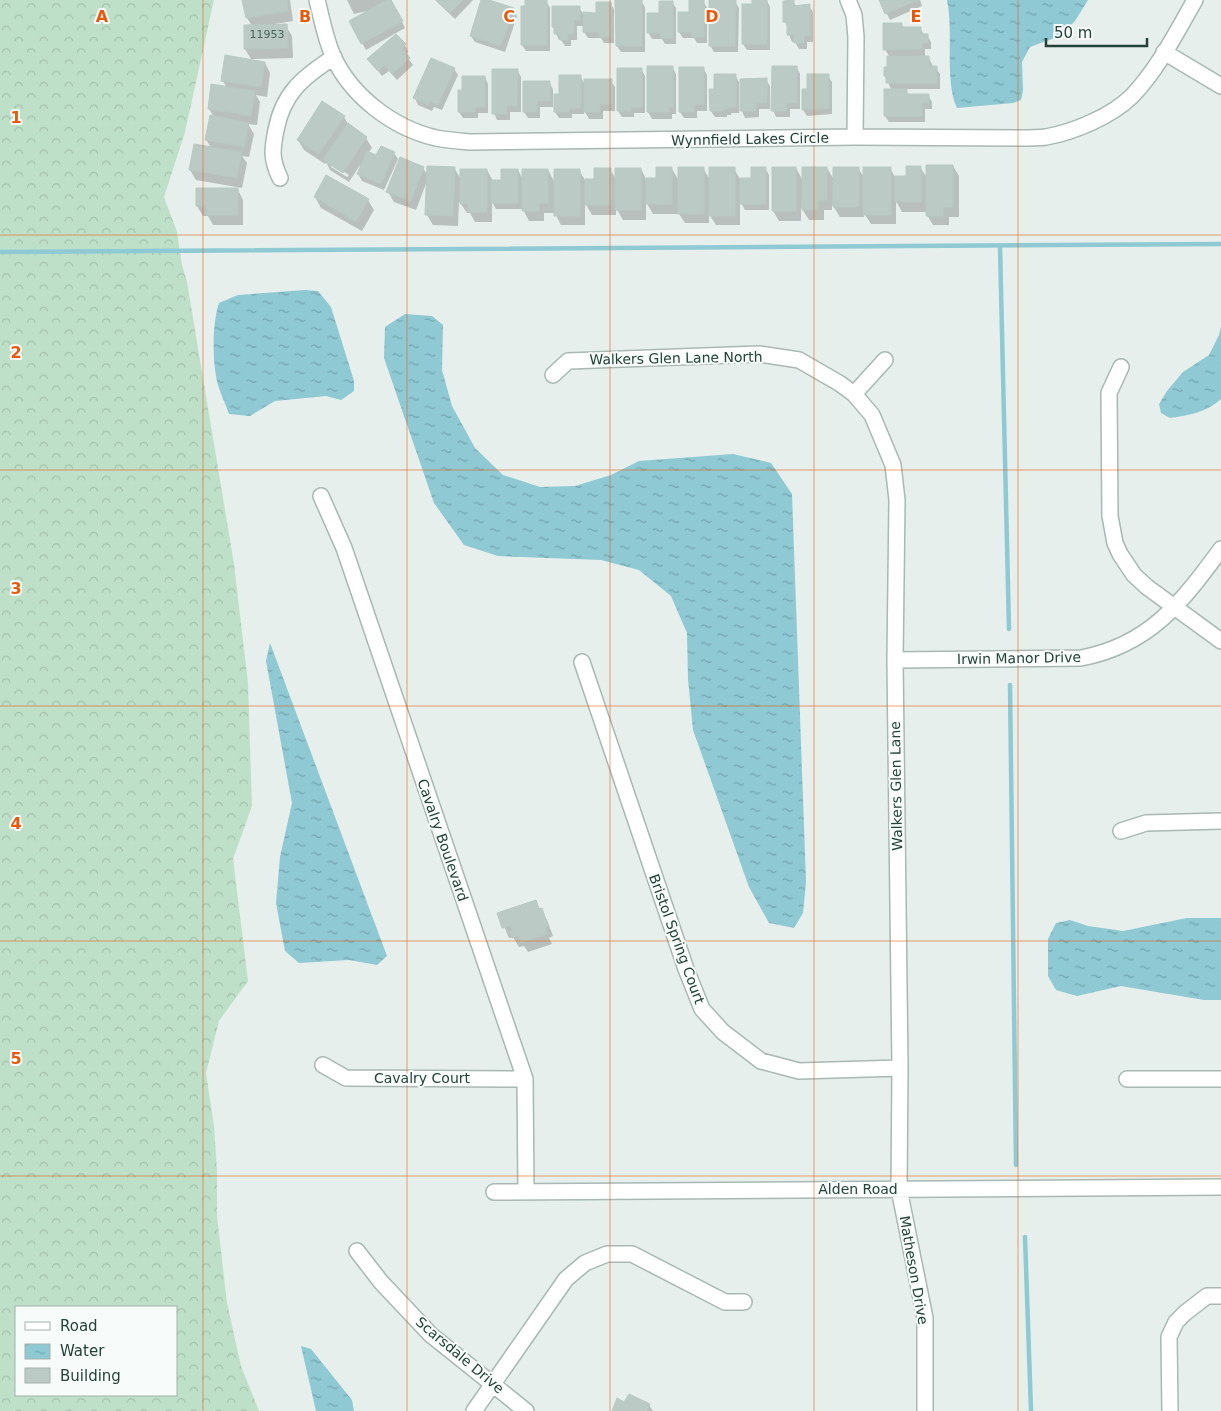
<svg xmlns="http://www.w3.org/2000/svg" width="1221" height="1411" viewBox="0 0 1221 1411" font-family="'DejaVu Sans',sans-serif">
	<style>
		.forest { fill: url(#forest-crowns); fill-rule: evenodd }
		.water { fill: url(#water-ripples) }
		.shadow { fill: #0003; fill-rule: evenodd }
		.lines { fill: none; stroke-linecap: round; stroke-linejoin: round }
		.stream { stroke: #8ec9d4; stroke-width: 4.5 }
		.building { fill: #bbcac4; stroke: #b8c9c2 }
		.minor-casing { stroke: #a8b8b2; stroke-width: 18 }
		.minor { stroke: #fff; stroke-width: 15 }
		.grid { fill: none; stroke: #e8590c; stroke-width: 1; stroke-opacity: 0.55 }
		.labels { text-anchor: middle; stroke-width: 4; stroke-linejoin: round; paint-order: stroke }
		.number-label { font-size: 11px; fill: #4a645c }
		.street-label { font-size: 14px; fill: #24423a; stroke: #f7fbf9 }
		.grid-label { font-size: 16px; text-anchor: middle; font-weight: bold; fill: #e8590c; stroke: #f7fbf9; stroke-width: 4; stroke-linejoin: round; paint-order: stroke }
	</style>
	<defs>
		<pattern id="forest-crowns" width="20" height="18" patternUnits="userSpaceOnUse" patternTransform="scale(1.25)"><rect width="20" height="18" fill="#bfe0c8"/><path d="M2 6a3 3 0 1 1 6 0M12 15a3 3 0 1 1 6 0" fill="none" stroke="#a4c1ad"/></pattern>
		<pattern id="water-ripples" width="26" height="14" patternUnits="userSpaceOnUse" patternTransform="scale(1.25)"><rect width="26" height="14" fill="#8ec9d4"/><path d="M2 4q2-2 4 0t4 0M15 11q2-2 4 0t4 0" fill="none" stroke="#74a5ad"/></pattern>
	</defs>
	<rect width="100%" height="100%" fill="#e6efeb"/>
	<path class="forest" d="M0 0H214L185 132 164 197 177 232 182 265 187 282 234 564 248 683 252 806 233 859 248 981 219 1021 206 1073 214 1126 217 1170V1216L227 1303 241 1366 259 1411H0ZM16 1307H176V1395H16Z"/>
	<path class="water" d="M947 0H1088L1075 21 1060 36 1030 47 1022 62 1023 91 1021 100 1013 103 957 108C944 80 954 33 947 0Z
		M305 290 318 291 331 307 354 381V391L341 400 326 396 275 401 250 416 229 414C226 405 221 395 218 385 212 363 212 324 219 303L238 295Z
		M405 314 432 316 443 325 442 370 452 406 475 448 503 475 540 487 575 486 611 475 639 461 733 454 771 463 792 494 806 882 803 913 794 928 769 923 749 887 693 730 688 679 687 633 671 596 639 570 601 560 498 556 464 545 434 503 384 358 385 327Z
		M1221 326V399C1205 413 1190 415 1170 418L1161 413 1159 404 1167 391 1183 372 1209 355 1219 335Z
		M270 643 387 956 377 965 349 960 299 963 285 951 276 903 280 857 292 803 266 661Z
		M1187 918H1221V1000H1204L1121 986 1077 996 1056 990 1048 976V939L1056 923 1070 920 1088 926 1123 931Z
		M301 1346 311 1349 352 1400 354 1411H316Z"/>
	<path class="shadow" d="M244 0H290L293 21 274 24 286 26 292 36 293 58 251 59 245 49V27L252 26 247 18Z
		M347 0H391L405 28 366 50 350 21 367 11 354 14Z
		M435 0H473L455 19Z
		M483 0 513 9 517 16 505 52 475 42 471 36Z
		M527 0 546 1 550 8V51H526L522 45Z
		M880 0H920L922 6 890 20Z
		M641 1 645 7V52H621L617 46Z
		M703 1 707 8V43H697L694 38H683L679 32 690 13Z
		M767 1 770 7V50H747L743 44 754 5Z
		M672 2 676 8V44H665L662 39H652L648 32 660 14Z
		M735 2 739 8 738 52H714L710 45Z
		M793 2 797 7 809 6 813 12V42H807V49H799L795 42H792L789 35V28L784 21Z
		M610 3 614 9V43H604L601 38H588L584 32V26H577V40H571V46H565L561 40H559L553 27 579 7 583 14H597Z
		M901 24 904 28H920L924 35H927L931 42V49H925V57H928L932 64V68H936L940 74V89H905L908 95H928L932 102V109H925V122H889L885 116 892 91 885 76V69H889V56L885 49Z
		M405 45 408 52 405 54 413 65 397 80 389 71 382 76 369 59Z
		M265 63 270 73 267 97 256 95 260 102 257 125 248 124 254 134 249 157 242 156 247 163 242 188 196 180 190 170 211 148 206 139 214 117 209 109 227 88 223 81Z
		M648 67H672L676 74V114H672V119H652L648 112Z
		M703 68 707 75V111H697V118H684L680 112Z
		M797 68 800 74V109H790V117H776L773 110Z
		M454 69 458 75 442 110 434 107 432 111 418 105 415 98Z
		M641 69 645 76V113H634V117H622L618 111Z
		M517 70 521 77V112H510V120H497L494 113Z
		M735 75 739 82V113H731V115H727V117H715L711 111 715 90Z
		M580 76 585 85 611 81 615 87V111H603V119H589L584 110V114H572V118H559L555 112V96H560Z
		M828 76 832 82V114L807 116 803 110 804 90H808Z
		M485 77 488 84V113H478V118H463L459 112 464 91Z
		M741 80H766L770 86V109H759V117L745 118 742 111Z
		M549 82 553 89V107H540V118H528L524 112Z
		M344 117 349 126 366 138 372 148 368 153 377 157 394 153 398 159 384 190 362 181 358 174 362 166 360 165 349 182 330 170 326 162 325 164 304 150 298 140ZM331 164 349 175 347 177 331 167Z
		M953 166 959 176V217H949V225H933L927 215V212H902L896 201V224H871L864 213V217H840L832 204V210H824V220H809L801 207V221H779L773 211V168H796L803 181 827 168 834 180 858 168 865 179 890 168 895 177H907L920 167 927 178Z
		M423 168 428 176 454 168 461 179 487 170 493 181H503L518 170 523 180 548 170 555 183 579 170 585 180H595L610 169 617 181 641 169 646 179H657L672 169 679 181 703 168 710 180 734 169 740 179H752L765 168 769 175V210H745L740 201V225H716L709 214V223H685L679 214H653L646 202V220H623L616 208V215H592L585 203V225H561L555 213H544V221H529L523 209H496L492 202V222H475L470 213H467L459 201 458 226 433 225 427 215V181L416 210 394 202 388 192Z
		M238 190 243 200V225H213L208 216H203L197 206Z
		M315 197 368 200 374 210 362 231 321 208Z
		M535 901 547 920 553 936 549 938 552 944 528 952 524 946 519 947 513 937 509 938 499 914Z
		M625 1404 649 1405 653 1411H613Z"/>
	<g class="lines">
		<path class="stream" d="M1000 247 1009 629
			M0 252 1221 244
			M1010 685 1016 1165
			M1025 1237 1031 1411"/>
	</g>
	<path class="building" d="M242 0H287L288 11 246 18Z
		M387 0H391L403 21 361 44 349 21Z
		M436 0H463L450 13Z
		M481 0H489L514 8 501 46 470 36Z
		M525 0H547V45H521V6H525Z
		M615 0H642V46H616Z
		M689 0H704V37H692V32H678V12H689Z
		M709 0H736L735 46H709Z
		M752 0H767V44H742V4H752Z
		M794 0V6L810 4V36H804V43H794V35H787V22H783V1Z
		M879 0H918L885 14Z
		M659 1H673V38H660V33H647V13H659Z
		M596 2H611V37H599V32H583V12L596 13Z
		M552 6H580V20H574V34H568V40H560V34H554V27H552Z
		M883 23H902V27H921V34H928V43H922V49L883 50Z
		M287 24 288 48 244 49V25Z
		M396 34 406 44 402 48 410 58 392 74 384 65 378 71 367 59Z
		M225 55 265 62 261 87 221 81Z
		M887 56H929V66H937V83H886V76H884V67H887Z
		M431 58 455 68 438 105 430 101 428 105 413 98Z
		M647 66H673V107H669V112H647Z
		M772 66H797V103H787L786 111H771Z
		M679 67H704V104L694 105V112H679Z
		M617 68H642V107H631V111H617Z
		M492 69H518L517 106H507V114H492Z
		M714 74H736V107H728V109H724V111H710L709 89H714Z
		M807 74H829V108L802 110V89H807Z
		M559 75H581V108H569V112H554V94H559Z
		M462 76H485V107H475V112H458V90H462Z
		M767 78V103H756V111H740V79Z
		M584 79H612V104H600V112H584Z
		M523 81H550V101H537V112H523Z
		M211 84 255 91 251 116 208 109Z
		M884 89H907V94H929V103H922V116H884Z
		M322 101 345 116 319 154 297 140Z
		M210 115 249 123 244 147 205 140Z
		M348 123 367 137 343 173 323 160Z
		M194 144 242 152 237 178 189 170Z
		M381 146 395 152 381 184 357 174 367 151 376 155Z
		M400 157 424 167 411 201 386 192Z
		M926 165H953V207H943V216H926Z
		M427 166 455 167 453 216 425 215Z
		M906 166H921V202H895V176H906Z
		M656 167H672V204H646V178H656Z
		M678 167H704V214H678Z
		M709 167H735V216H709Z
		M751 167H766V204H740V178H751Z
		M772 167H796V211H772Z
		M802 167H827V200H818V210H802Z
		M833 167H859V207H833Z
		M863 167H891V215H863Z
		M594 168H611V205H585V179H594Z
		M615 168H641V210H615Z
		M460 169H487V212H468V204H460Z
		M501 169H518V203H491V180H501Z
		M522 169H548V203H539V211H522Z
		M554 169H580V216H554Z
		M326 175 369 199 356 222 314 197Z
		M196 188H238V215H206V206H196Z
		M536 900 539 909 542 908 548 926 545 927 547 934 521 943 518 936 512 938 510 931 513 930 510 926 502 928 497 913Z
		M629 1394 650 1404 647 1411H612L617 1398 624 1402Z"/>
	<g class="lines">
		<g class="minor-casing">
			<path id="minor" d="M317 0C322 19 325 38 333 56 351 96 393 128 436 138 447 140 459 141 470 142L855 137 1019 138C1028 138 1037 138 1046 137 1074 132 1112 116 1132 96 1158 69 1176 33 1195 0
				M848 0 854 15 856 37 855 137
				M1164 52 1221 86
				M280 178C271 159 272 150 276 130 283 93 303 77 334 57
				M1121 367 1109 393 1110 516 1115 543 1120 554 1134 575 1147 587 1221 641
				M553 375 568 361 759 354 799 360 839 383 854 394 872 415 893 465 897 500 895 660 900 1068 899 1189 925 1318V1411
				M854 394 885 360
				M321 496 344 548 525 1079 526 1191
				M895 660 1081 658C1150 645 1182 602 1221 549
				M582 662 686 969 702 1009 723 1032 761 1061 799 1071 900 1068
				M1121 831 1146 823 1221 821
				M323 1065 346 1078 525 1079
				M1127 1079H1221
				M494 1192 1221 1187
				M357 1251 381 1282 431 1335 526 1411
				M474 1411 566 1279 585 1263 607 1254H632L725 1302H744
				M1170 1411 1169 1337 1176 1322 1185 1313 1207 1296H1221"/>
		</g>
		<use href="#minor" class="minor"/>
	</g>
	<path class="grid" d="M203 0V1411M407 0V1411M610 0V1411M814 0V1411M1018 0V1411M0 235H1221M0 470H1221M0 706H1221M0 941H1221M0 1176H1221"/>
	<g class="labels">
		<g class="number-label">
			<text x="267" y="38">11953</text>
		</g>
		<g class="street-label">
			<text transform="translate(750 139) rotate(-1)" y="5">Wynnfield Lakes Circle</text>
			<text transform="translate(676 358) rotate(-1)" y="5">Walkers Glen Lane North</text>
			<text transform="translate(1019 658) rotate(-1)" y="5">Irwin Manor Drive</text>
			<text transform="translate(896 786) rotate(-91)" y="5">Walkers Glen Lane</text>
			<text transform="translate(443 840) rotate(71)" y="5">Cavalry Boulevard</text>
			<text transform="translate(677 939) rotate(70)" y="5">Bristol Spring Court</text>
			<text x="422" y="1083">Cavalry Court</text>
			<text x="858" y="1194">Alden Road</text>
			<text transform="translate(914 1270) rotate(80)" y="5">Matheson Drive</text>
			<text transform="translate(460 1355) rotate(40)" y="5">Scarsdale Drive</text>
		</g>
	</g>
	<g class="grid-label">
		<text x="102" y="22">A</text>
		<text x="305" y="22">B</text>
		<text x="509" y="22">C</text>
		<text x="712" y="22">D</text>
		<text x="916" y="22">E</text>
		<text x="16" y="123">1</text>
		<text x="16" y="358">2</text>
		<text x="16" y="594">3</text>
		<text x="16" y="829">4</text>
		<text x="16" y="1064">5</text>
	</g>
	<rect x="15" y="1306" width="162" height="90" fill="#f7fbf9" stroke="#a3b1ad"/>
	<rect x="25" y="1322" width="25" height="8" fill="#ffffff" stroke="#a3b1ad"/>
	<text x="60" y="1331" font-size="15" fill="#24423a">Road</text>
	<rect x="25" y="1344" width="25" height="15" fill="url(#water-ripples)" stroke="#a3b1ad"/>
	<text x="60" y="1356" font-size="15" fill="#24423a">Water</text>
	<rect x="25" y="1368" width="25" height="15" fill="#bbcac4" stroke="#a3b1ad"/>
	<text x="60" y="1381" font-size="15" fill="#24423a">Building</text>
	<path d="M1046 38v8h101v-8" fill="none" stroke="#24423a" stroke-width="2.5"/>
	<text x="1054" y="38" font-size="15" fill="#24423a" stroke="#f7fbf9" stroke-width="4" paint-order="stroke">50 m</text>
</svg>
